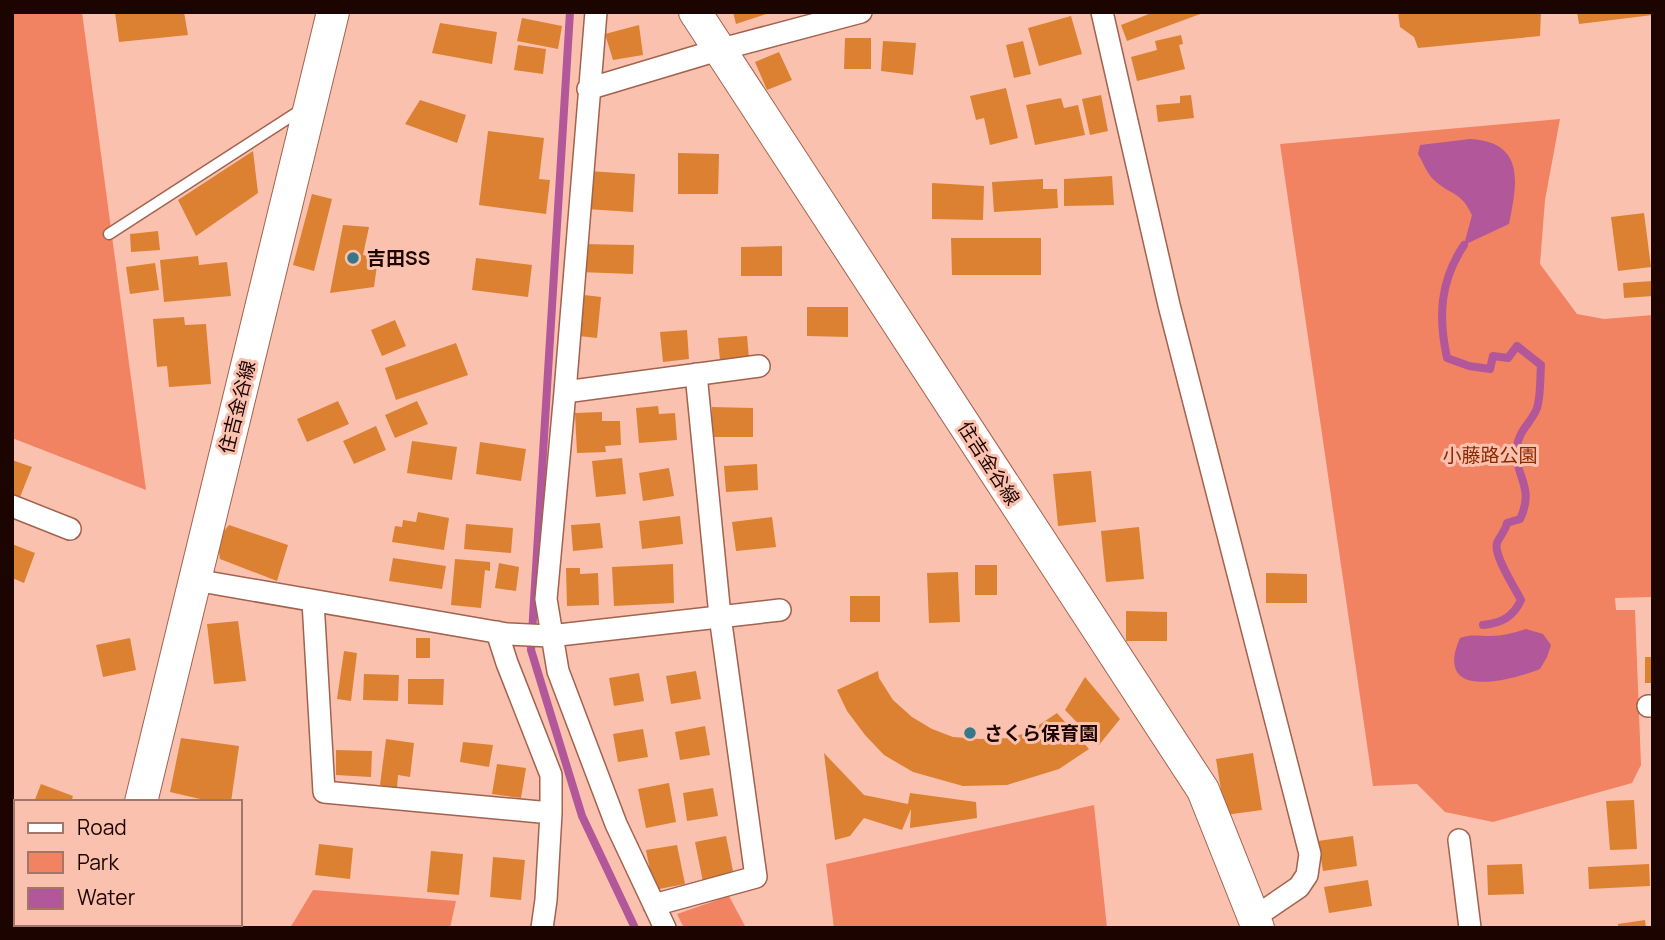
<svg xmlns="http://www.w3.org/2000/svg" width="1665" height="940" viewBox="0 0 1665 940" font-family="Manrope,'Noto Sans JP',sans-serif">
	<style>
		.green { fill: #f18362 }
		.water { fill: #b1579a }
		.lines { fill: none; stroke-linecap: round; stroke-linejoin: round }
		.stream { stroke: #b1579a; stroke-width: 8 }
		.building { fill: #db8131 }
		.lane-casing { stroke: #a2624e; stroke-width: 13 }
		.street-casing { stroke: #a2624e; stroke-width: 24 }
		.secondary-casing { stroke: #a2624e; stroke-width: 34 }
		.lane { stroke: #fff; stroke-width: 10 }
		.street { stroke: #fff; stroke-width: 21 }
		.secondary { stroke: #fff; stroke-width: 32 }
		.poi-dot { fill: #367889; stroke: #fbc1af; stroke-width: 2.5 }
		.labels { text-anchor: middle; stroke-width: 6; stroke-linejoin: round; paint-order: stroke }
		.poi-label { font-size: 19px; font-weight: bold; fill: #1c0501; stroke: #fbc1af; text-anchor: start }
		.street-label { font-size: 19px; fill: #1c0501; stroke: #fbc1af }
		.park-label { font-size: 19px; fill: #8a2801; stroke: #fbc1af }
	</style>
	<rect width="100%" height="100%" fill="#fbc1af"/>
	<path class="green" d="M12 12H82L146 490 12 438Z
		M1560 119 1545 200 1540 264 1577 314 1604 319 1653 315V597L1615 598 1616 610H1635L1641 765 1632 783 1493 822 1445 812 1417 784 1373 786 1280 144Z
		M1094 805 1107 928H834L826 864Z
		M313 890 456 901 450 928H290Z
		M729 896 746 928H684L677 914Z"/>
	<path class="water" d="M1470 139C1526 142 1517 184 1509 224L1464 245 1472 215C1460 190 1451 196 1434 180 1427 174 1423 162 1418 154L1420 145Z
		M1526 629 1543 634 1551 645 1547 657 1540 669C1507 682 1433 700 1460 638 1472 634 1478 636 1490 636 1502 636 1514 633 1526 629Z"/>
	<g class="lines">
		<path class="stream" d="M570 12 531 650 582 816 635 928
			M1464 245C1440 281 1438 316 1447 358L1469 366 1490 369 1493 356 1508 358 1517 346 1541 365C1540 378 1541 395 1537 408 1532 422 1519 430 1517 446 1513 476 1536 486 1520 519L1507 523C1505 533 1500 535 1497 543 1493 555 1515 588 1521 600 1513 617 1502 623 1483 625"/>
	</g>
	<path class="building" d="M115 12H184L188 35 119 42Z
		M733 12H765L766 14 736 24Z
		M1154 12H1202L1203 13 1127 41 1121 25Z
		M1398 12H1541L1540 36 1418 48 1414 37 1400 27Z
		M1577 12H1653V15L1579 24Z
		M1071 16 1082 54 1039 66 1028 28Z
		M522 18 562 26 558 49 517 41Z
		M440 23 497 32 492 64 432 53Z
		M639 25 643 55 613 60 605 34Z
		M1181 35 1183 44 1179 45 1185 69 1137 81 1131 57 1157 50 1155 41Z
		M845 38H871V69H844Z
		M883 41 916 43 913 75 881 71Z
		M1023 41 1031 74 1014 78 1006 45Z
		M518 45 546 49 543 74 514 70Z
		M779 52 792 80 767 90 755 62Z
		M1006 88 1018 138 990 145 984 118 976 120 970 96Z
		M1101 95 1108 131 1090 135 1082 99Z
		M1191 95 1194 118 1158 122 1156 105 1180 103V96Z
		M1061 98 1064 108 1078 105 1085 135 1035 145 1026 105Z
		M420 100 466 115 457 143 405 124Z
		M488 131 544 138 539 179 550 180 546 214 479 205Z
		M253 151 258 193 196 236 178 200Z
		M678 153 719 154 718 194H678Z
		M588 171 635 174 633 212 586 209Z
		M1112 176 1114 205 1064 206V179Z
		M1043 179V189H1057L1058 208 994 212 992 182Z
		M932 183 984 186 983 220 932 219Z
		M312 194 332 199 314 271 293 265Z
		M1644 213 1651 267 1618 271 1611 217Z
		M343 225 369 227 363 255 378 258 374 287 330 293Z
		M158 231 160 250 131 252 130 234Z
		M951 238H1041V275H952Z
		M579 244 634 245 633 274 579 272Z
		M782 246V276H741V247Z
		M198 256 199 265 227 262 231 296 164 302 160 260Z
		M476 258 532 265 528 297 472 290Z
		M155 263 159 290 130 294 126 267Z
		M1653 281V296L1624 298 1623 283Z
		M584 295 601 297 597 338 579 336Z
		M807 307H848V337L807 336Z
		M184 317 185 325 206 324 211 384 169 387 167 366 157 367 153 319Z
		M395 320 406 346 382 356 371 330Z
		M687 330 689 359 663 362 660 332Z
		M747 336 749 358 720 361 718 338Z
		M456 343 468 375 396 400 385 368Z
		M338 401 349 424 307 442 297 419Z
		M417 401 428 424 395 438 385 415Z
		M658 406 659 414 675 413 677 440 639 443 636 408Z
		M712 407 753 408V437H712Z
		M602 412V421H620L621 445 605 446 606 452 577 453 575 413Z
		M376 426 386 450 354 464 343 441Z
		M412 441 457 447 452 480 407 473Z
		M480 442 526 449 521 481 476 474Z
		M622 458 626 494 596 497 592 461Z
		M12 460 32 467 20 497 12 494Z
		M757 464 758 490 726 492 724 466Z
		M669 468 674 496 643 501 639 473Z
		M1091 471 1096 522 1058 526 1053 474Z
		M418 512 449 518 444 550 392 542 395 526 402 527 403 520 416 522Z
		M680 516 683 544 642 549 639 521Z
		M772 517 776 547 736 551 732 522Z
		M600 523 603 548 573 551 571 525Z
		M466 524 513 528 511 553 464 549Z
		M229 525 288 545 277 581 220 559 217 539Z
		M1139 527 1144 579 1106 582 1101 531Z
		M12 544 35 553 24 583 12 578Z
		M393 558 446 566 442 589 389 581Z
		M455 559 490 562V571L485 570 481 608 451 605Z
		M499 563 519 567 516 591 495 588Z
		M673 564 674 603 614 606 612 567Z
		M975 565H997V595H975Z
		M566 568H580V574L598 573 599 605 567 606Z
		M958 572 960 622 929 623 927 573Z
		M1266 573 1307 574V603H1266Z
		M850 596H880V622H850Z
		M1126 611 1167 612V641H1126Z
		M238 621 246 681 214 684 207 624Z
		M130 638 136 670 103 677 96 645Z
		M416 638H430V658H416Z
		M344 651 357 653 351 701 337 699Z
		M1645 657H1653V683H1645Z
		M696 671 701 699 671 704 666 676Z
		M878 671 879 678 893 700 912 717 932 729 953 737 980 739 1011 738 1030 731 1057 713 1089 749 1059 769 1007 785 963 786 913 772 884 755 865 735 847 711 837 690Z
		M639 673 644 701 614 706 609 678Z
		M364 674 399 675 398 701 363 700Z
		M1085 677 1120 719 1099 745 1065 710Z
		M408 679H444L443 705 408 704Z
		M705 726 710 755 680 760 675 732Z
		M643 729 648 757 618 762 613 734Z
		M181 738 239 746 231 802H213L170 792Z
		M386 739 414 743 410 777 398 775 397 788 380 785Z
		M463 742 493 745 489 767 460 762Z
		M336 750 372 751 371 777 336 775Z
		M824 753 864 795 908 804 910 793 976 802 977 818 910 828 911 809 902 830 864 818 850 836 835 840Z
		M1253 753 1262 810 1225 815 1216 759Z
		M497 764 526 768 521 798 492 794Z
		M669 783 676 822 646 828 638 789Z
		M41 784 73 796 71 802H34Z
		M713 788 718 816 687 821 683 793Z
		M1634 800 1637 849 1610 850 1606 801Z
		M726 836 734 876 703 882 695 842Z
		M1353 836 1357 866 1323 871 1318 841Z
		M319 844 353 848 350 879 315 875Z
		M677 845 685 884 654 890 646 850Z
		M431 851 463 854 459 895 427 892Z
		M493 857 525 860 521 900 490 897Z
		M1522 864 1524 894 1488 895 1487 865Z
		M1649 864 1650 886 1589 889 1588 867Z
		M1368 880 1372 906 1329 913 1324 887Z
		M1645 920 1646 928H1618V924Z"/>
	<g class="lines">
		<g class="lane-casing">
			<path id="lane" d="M109 234 304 108"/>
		</g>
		<g class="street-casing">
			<path id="street" d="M596 12 565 392 546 599 558 671 616 824 665 928
				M1102 12 1169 305 1310 854 1307 875 1299 887 1255 917
				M588 89 718 50 861 12
				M565 392 759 366
				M12 506 70 529
				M195 580 507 634 550 636 780 610
				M313 601 324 792 551 813
				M497 632 507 663 551 775V813L546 900 542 928
				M1648 706H1653
				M1459 840 1470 928
				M654 905 756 877 720 616 696 374"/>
		</g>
		<g class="secondary-casing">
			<path id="secondary" d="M695 12 1203 790 1258 928
				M141 802 333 12
				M110 928 111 924"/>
		</g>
		<use href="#lane" class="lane"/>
		<use href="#street" class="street"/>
		<use href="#secondary" class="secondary"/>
	</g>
	<g class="poi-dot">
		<circle cx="353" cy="258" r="7"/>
		<circle cx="970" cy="733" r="7"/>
	</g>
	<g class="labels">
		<g class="poi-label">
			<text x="367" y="265">吉田SS</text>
			<text x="984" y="740">さくら保育園</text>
		</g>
		<g class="street-label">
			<text transform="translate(237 407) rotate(-76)" y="7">住吉金谷線</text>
			<text transform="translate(989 463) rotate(57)" y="7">住吉金谷線</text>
		</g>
		<g class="park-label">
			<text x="1490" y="462">小藤路公園</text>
		</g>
	</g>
	<rect width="1665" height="940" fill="none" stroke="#1c0501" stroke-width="28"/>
	<rect x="14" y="800" width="228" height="126" fill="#fbc1af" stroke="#a27669" stroke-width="2"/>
	<rect x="28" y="823" width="35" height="10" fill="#ffffff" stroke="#a27669" stroke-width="2"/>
	<text x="77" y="835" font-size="21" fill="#1c0501">Road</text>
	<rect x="28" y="852" width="35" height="21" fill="#f18362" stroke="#a27669" stroke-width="2"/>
	<text x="77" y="870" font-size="21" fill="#1c0501">Park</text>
	<rect x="28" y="888" width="35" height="21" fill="#b1579a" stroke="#a27669" stroke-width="2"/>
	<text x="77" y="905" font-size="21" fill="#1c0501">Water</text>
</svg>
